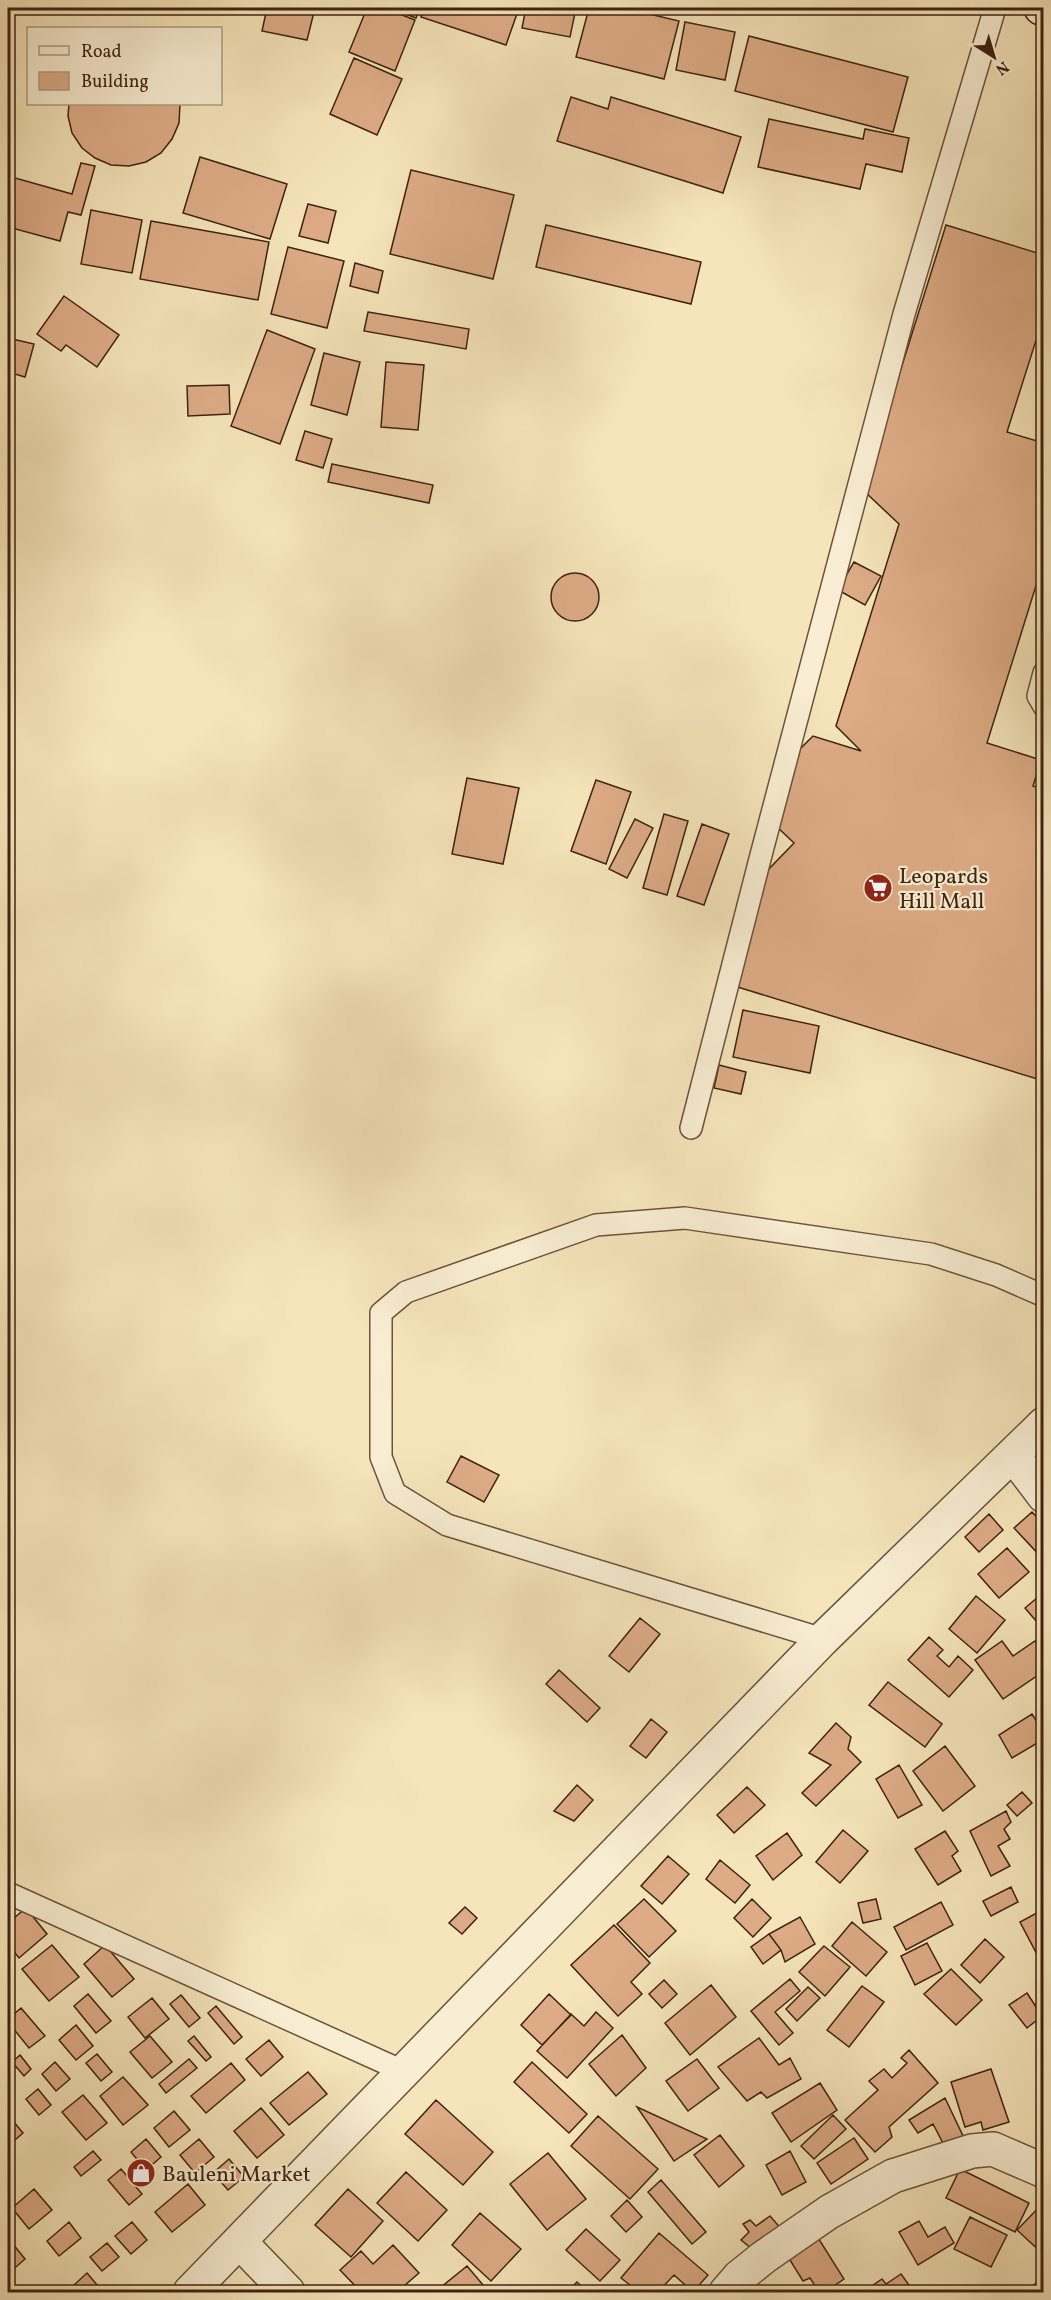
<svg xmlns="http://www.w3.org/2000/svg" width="1051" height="2300" viewBox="0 0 1051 2300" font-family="Vollkorn,serif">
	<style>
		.building { fill: #ddac87; stroke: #3e2310; stroke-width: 1.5 }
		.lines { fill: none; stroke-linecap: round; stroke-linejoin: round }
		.service-casing { stroke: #6c543b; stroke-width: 24 }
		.minor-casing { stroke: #6c543b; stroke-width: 36 }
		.tertiary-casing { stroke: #6c543b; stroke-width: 36 }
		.secondary-casing { stroke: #3e2310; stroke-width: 36 }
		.service { stroke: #f9eed3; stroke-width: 21 }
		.minor { stroke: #f9eed3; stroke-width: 33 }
		.tertiary { stroke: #f9eed3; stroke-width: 33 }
		.secondary { stroke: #f9eed3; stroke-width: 33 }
		.labels { text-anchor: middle; stroke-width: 4.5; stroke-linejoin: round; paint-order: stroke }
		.poi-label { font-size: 22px; fill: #3e2310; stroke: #f9eed3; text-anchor: start }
	</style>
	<rect width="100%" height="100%" fill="#f6e5bb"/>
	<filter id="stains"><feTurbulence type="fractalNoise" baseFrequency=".00333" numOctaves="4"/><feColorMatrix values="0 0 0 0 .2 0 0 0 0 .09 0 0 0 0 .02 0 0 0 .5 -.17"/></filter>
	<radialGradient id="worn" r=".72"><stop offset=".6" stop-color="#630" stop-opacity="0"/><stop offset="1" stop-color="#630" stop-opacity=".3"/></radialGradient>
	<path class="building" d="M267 8H315L307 40 262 31Z
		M367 8H384L415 20 395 71 349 52Z
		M390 8H420L416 18Z
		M424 8H519L506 45 421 17Z
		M526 8H576L570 37 522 28Z
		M589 8H624L679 21 664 79 576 57Z
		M685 22 735 32 725 80 676 70Z
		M749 36 908 77 893 132 735 91Z
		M354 58 402 79 377 135 330 114Z
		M571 97 608 109 611 97 741 137 723 193 557 141Z
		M69 104H180L179 123 172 139 161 153 146 162 129 166 111 165 95 158 82 148 72 133 68 116Z
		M769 119 863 139 865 129 909 138 902 172 866 164 860 189 758 167Z
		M200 157 287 184 270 239 183 213Z
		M81 163 95 166 81 215 68 212 60 241 8 227V176L72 194Z
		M411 170 514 195 493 279 390 254Z
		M308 204 336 211 328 243 299 236Z
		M91 210 142 220 132 273 81 264Z
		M151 221 269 242 258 300 140 279Z
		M546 225 701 262 691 304 536 267Z
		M946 225 1044 255V315L1007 432 1044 443V560L987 743 1041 760 1033 786 1044 789V1081L731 985 766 872 794 843 774 824 796 753 813 736 861 751 836 726 899 524 863 490Z
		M288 247 344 261 327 328 271 314Z
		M355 263 383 271 378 293 350 286Z
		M64 296 119 335 97 367 66 345 61 351 37 334Z
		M368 312 469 329 466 349 364 331Z
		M267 330 315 349 280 444 231 426Z
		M8 338 34 344 25 377 8 372Z
		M324 353 360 362 347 415 311 405Z
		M386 362 424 365 418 430 381 427Z
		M229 385 230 414 188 416 187 386Z
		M305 431 332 439 323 468 296 460Z
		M332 464 433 485 429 503 328 482Z
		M854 562 881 576 865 605 838 590Z
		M551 597a24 24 0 1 1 48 0a24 24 0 1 1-48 0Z
		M467 778 519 788 503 864 452 854Z
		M596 780 631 792 606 864 571 851Z
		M664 814 688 821 667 895 643 888Z
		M635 819 653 828 627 878 609 869Z
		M702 824 729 834 704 905 677 896Z
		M743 1010 819 1026 810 1073 733 1057Z
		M719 1065 746 1072 741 1094 714 1088Z
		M461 1456 499 1475 484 1502 447 1482Z
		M1032 1512 1044 1525V1560L1014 1528Z
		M989 1514 1003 1530 979 1552 965 1537Z
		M1007 1548 1029 1572 999 1598 978 1574Z
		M1044 1592V1617L1037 1622 1025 1608Z
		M976 1596 1005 1620 977 1653 949 1629Z
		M640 1618 660 1634 629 1672 609 1656Z
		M929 1637 943 1650 937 1656 949 1667 958 1656 973 1670 949 1697 908 1660Z
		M1002 1641 1013 1656 1035 1641 1044 1653V1671L1003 1699 975 1660Z
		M559 1670 600 1708 587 1722 546 1684Z
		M888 1682 942 1724 925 1747 869 1705Z
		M1032 1714 1044 1733V1739L1012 1758 999 1735Z
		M651 1719 667 1732 646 1758 630 1746Z
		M836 1723 851 1737 848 1749 861 1762 816 1806 802 1793 831 1765 809 1753Z
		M945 1746 975 1786 943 1811 913 1771Z
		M899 1765 922 1805 898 1818 876 1779Z
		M577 1785 593 1800 574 1821 554 1811Z
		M747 1787 765 1805 734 1833 717 1815Z
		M1022 1792 1032 1803 1017 1816 1007 1805Z
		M1006 1811 1011 1822 1004 1829 1010 1839 998 1846 1010 1866 991 1876 970 1831Z
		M843 1830 868 1851 840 1883 816 1862Z
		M945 1831 958 1851 952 1856 961 1871 938 1885 915 1849Z
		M787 1833 802 1855 773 1880 756 1856Z
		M668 1856 689 1874 662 1904 641 1886Z
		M720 1860 750 1885 735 1903 706 1879Z
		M1011 1887 1018 1902 991 1916 983 1901Z
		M644 1899 676 1931 649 1957 617 1924Z
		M752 1899 771 1918 753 1937 734 1918Z
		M876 1899 881 1919 863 1923 858 1903Z
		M941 1902 953 1925 906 1950 894 1927Z
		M465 1907 477 1918 462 1934 449 1923Z
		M26 1908 47 1934 19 1958 8 1944V1923Z
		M1044 1909V1958L1040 1960 1020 1922Z
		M800 1917 815 1944 785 1962 781 1950 769 1934Z
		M852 1922 887 1952 866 1976 832 1946Z
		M614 1925 650 1963 631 1982 642 1994 618 2016 571 1965Z
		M769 1934 781 1950 763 1964 751 1947Z
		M985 1939 1004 1957 980 1983 961 1965Z
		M927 1943 942 1971 915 1985 901 1956Z
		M52 1945 79 1977 49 2001 22 1969Z
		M105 1945 134 1979 112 1997 84 1964Z
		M824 1946 850 1967 825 1996 799 1972Z
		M951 1969 982 2000 956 2025 924 1994Z
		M790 1979 800 1991 775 2012 793 2033 779 2045 751 2011Z
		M664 1980 677 1994 662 2008 649 1994Z
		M711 1985 736 2017 690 2055 665 2023Z
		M862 1986 884 2002 849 2047 827 2030Z
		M808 1987 820 1998 797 2021 786 2009Z
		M1027 1993 1042 2016 1027 2028 1009 2005Z
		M88 1994 111 2021 96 2033 74 2006Z
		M549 1994 571 2015 542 2045 521 2025Z
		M181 1995 200 2018 189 2027 170 2004Z
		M152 1998 169 2019 145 2038 128 2017Z
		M216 2006 242 2037 234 2044 208 2013Z
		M21 2008 45 2036 29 2048 8 2022V2019Z
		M596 2012 613 2028 567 2078 537 2051 571 2014 584 2026Z
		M76 2025 93 2046 76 2060 59 2040Z
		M622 2035 646 2068 616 2096 589 2064Z
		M150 2036 172 2062 152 2078 130 2052Z
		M194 2036 211 2057 206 2061 188 2041Z
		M759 2038 779 2065 790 2058 801 2079 767 2098 761 2092 747 2101 718 2067Z
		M269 2040 283 2057 261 2076 246 2059Z
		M909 2050 938 2083 889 2127 892 2137 875 2152 845 2120 878 2090 869 2081 884 2069 892 2078 907 2063 901 2058Z
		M97 2054 112 2072 101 2081 86 2063Z
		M20 2055 31 2069 24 2076 12 2062Z
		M189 2059 197 2068 166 2093 159 2084Z
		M697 2059 719 2088 688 2111 666 2081Z
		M55 2062 70 2079 56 2091 42 2074Z
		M532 2062 587 2114 569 2133 514 2082Z
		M231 2063 245 2080 206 2113 191 2096Z
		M991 2069 1009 2122 983 2130 981 2122 965 2127 951 2082Z
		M308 2072 327 2094 289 2125 270 2103Z
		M123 2077 148 2105 123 2125 100 2096Z
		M820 2083 837 2110 791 2142 772 2113Z
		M38 2089 51 2105 39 2115 26 2099Z
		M83 2095 107 2123 86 2140 62 2112Z
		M945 2098 964 2138 945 2147 933 2124 918 2133 909 2120Z
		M436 2100 493 2152 463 2185 405 2134Z
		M637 2107 707 2139 674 2161Z
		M261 2108 284 2135 257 2158 234 2131Z
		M174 2111 190 2130 169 2147 154 2128Z
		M8 2115 23 2133 8 2146Z
		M833 2115 846 2129 814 2159 801 2146Z
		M598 2116 658 2169 630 2199 571 2146Z
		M720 2135 744 2166 719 2187 694 2155Z
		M854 2138 868 2159 831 2184 817 2163Z
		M146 2139 161 2157 146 2170 131 2152Z
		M199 2139 214 2157 195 2173 180 2155Z
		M93 2151 101 2160 81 2176 74 2167Z
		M790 2151 806 2182 782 2195 766 2165Z
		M548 2153 586 2199 547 2230 510 2184Z
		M229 2159 244 2177 228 2190 213 2173Z
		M121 2169 142 2194 129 2205 108 2180Z
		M960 2169 1029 2203 1015 2232 946 2198Z
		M406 2172 447 2210 418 2241 377 2203Z
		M661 2180 706 2232 692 2244 648 2192Z
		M188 2184 205 2205 172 2232 155 2212Z
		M34 2189 52 2210 29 2229 12 2208Z
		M348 2189 383 2221 351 2257 315 2225Z
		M627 2200 642 2217 626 2232 611 2216Z
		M1044 2202V2255L1017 2230Z
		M480 2213 521 2249 491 2281 452 2245Z
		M770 2216 783 2231 757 2253 741 2240 749 2232 743 2224 750 2220 756 2226Z
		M970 2217 1007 2235 991 2267 954 2249Z
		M919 2221 928 2237 945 2227 954 2243 918 2265 899 2232Z
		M69 2222 81 2238 59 2256 47 2241Z
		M132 2222 147 2240 131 2254 115 2236Z
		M586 2229 620 2260 600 2281 566 2250Z
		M659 2233 708 2275 693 2292 674 2275 658 2292H639L621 2278Z
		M815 2233 844 2279 825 2292H819L810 2278 803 2281 785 2252Z
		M8 2238 25 2259 9 2273 8 2271Z
		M107 2243 119 2257 102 2271 90 2257Z
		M393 2245 419 2273 397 2292H361L340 2270 361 2251 373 2264Z
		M467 2266 489 2292H435Z
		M87 2273 103 2292H79L73 2286Z
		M901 2274 914 2292H872L869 2288 882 2279 886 2284Z
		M577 2282 588 2292H567Z
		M1036 2283 1044 2292H1026Z"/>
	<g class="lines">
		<g class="service-casing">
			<path id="service" d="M1044 673 1038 696 1044 706
				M691 1128 761 855 904 314 995 8
				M823 1639 447 1525 395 1493 381 1457V1313L406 1292 596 1225 685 1218 931 1254 996 1275 1044 1296
				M8 1893 405 2072"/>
		</g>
		<g class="minor-casing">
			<path id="minor" d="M1013 1455 1044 1496
				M240 2242 288 2292
				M726 2292 739 2277 764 2257 829 2212 893 2176 972 2151 993 2149 1044 2171"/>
		</g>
		<g class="tertiary-casing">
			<path id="tertiary" d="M190 2292 823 1639 1044 1424"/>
		</g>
		<g class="secondary-casing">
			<path id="secondary" d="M1041 8H1044"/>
		</g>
		<use href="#service" class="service"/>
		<use href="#minor" class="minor"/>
		<use href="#tertiary" class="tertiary"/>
		<use href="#secondary" class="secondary"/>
	</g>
	<defs>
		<g id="supermarket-disc" transform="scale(1.5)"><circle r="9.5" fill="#8f2418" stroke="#f9eed3"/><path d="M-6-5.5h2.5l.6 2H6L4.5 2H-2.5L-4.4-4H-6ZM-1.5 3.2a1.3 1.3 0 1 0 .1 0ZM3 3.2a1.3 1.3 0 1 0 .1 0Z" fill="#fff"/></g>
		<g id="shop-disc" transform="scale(1.5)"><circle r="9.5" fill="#8f2418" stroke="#f9eed3"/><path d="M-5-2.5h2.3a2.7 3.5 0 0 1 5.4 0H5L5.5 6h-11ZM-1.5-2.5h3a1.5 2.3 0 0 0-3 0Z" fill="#fff"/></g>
	</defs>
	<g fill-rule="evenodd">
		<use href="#supermarket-disc" x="878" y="888"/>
		<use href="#shop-disc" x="141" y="2173"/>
	</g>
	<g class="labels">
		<g class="poi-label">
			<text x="899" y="883">Leopards<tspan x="899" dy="25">Hill Mall</tspan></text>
			<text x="162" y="2181">Bauleni Market</text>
		</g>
	</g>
	<rect width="1051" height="2300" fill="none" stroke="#f6e5bb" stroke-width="30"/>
	<rect x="9" y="9" width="1033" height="2282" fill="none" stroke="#3e2310" stroke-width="3"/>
	<rect x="15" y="15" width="1021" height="2270" fill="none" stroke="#3e2310" stroke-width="1.5"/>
	<rect x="27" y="27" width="195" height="78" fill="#f9eed3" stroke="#ae9d85" stroke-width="1.5"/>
	<rect x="39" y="46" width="30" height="9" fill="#f9eed3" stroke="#ae9d85" stroke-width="1.5"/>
	<text x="81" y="57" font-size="18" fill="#3e2310">Road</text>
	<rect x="39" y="72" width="30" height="18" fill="#ddac87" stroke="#ae9d85" stroke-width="1.5"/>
	<text x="81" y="87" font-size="18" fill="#3e2310">Building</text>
	<g transform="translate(994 57) rotate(143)" stroke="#f9eed3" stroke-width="4.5" paint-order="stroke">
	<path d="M0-4.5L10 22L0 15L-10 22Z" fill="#3e2310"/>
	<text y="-9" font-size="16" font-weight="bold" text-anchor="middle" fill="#3e2310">N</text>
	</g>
	<rect width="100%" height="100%" filter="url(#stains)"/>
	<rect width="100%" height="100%" fill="url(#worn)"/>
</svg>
